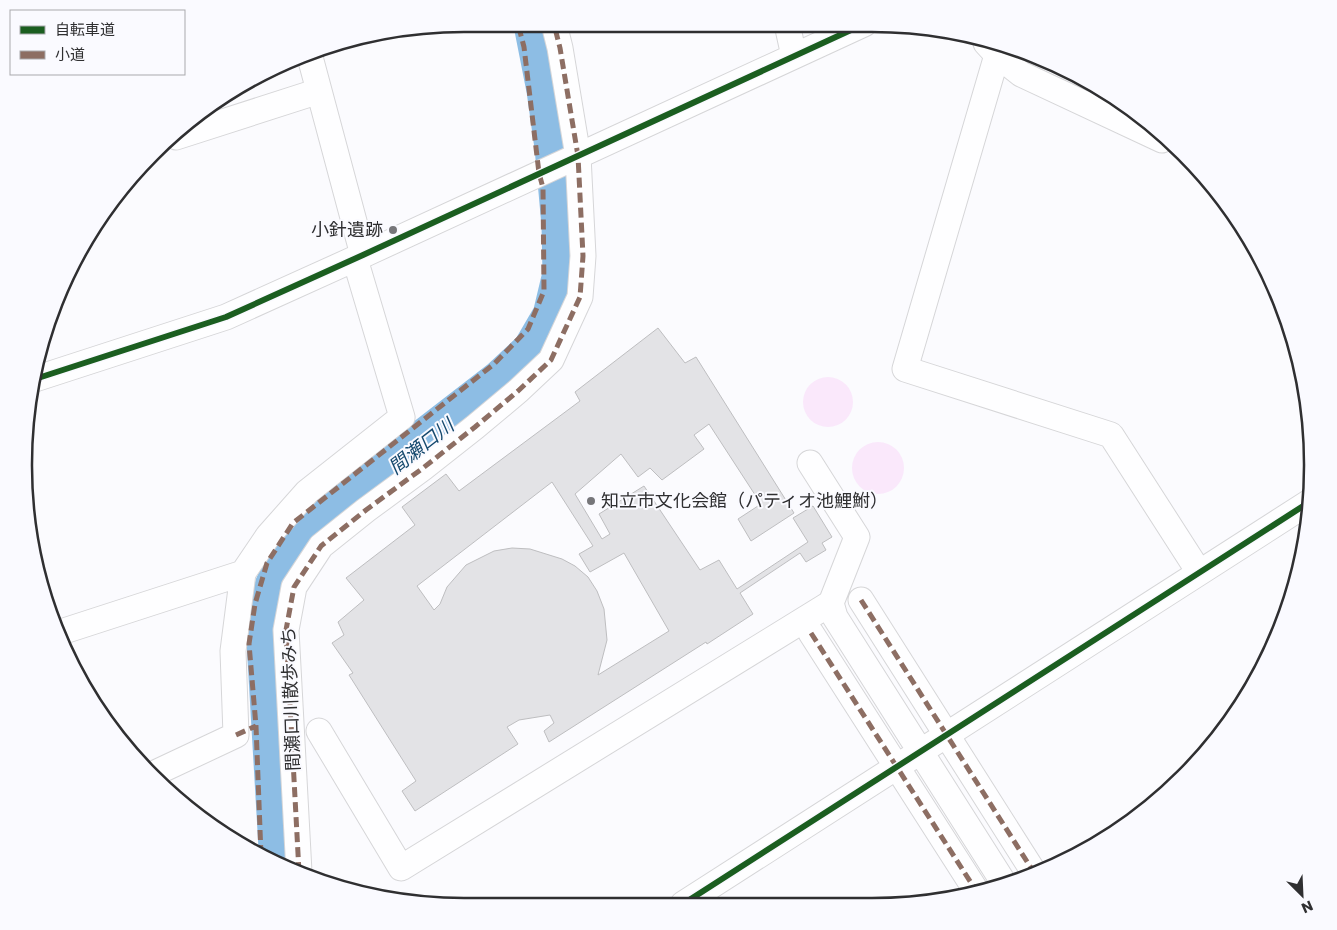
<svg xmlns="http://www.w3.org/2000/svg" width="1337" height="930" viewBox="0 0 1337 930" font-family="Poppins,'Noto Sans JP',sans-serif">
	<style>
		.green { fill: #fae8fb }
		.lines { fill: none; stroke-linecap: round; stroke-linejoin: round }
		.river { stroke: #8dbde4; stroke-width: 45 }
		.building { fill: #e3e3e6; stroke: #bebec0; fill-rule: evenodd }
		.minor-casing { stroke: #d6d6d8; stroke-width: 27 }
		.minor { stroke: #fefeff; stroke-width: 25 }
		.quiet { stroke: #8d6e63; stroke-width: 5; stroke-dasharray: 10 5; stroke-linecap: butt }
		.cycleway-casing { stroke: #fafaff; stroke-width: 9 }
		.cycleway { stroke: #1b5e20; stroke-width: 6 }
		.poi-dot { fill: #767679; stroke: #fafaff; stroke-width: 2 }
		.labels { text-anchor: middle; stroke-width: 4; stroke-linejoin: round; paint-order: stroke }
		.poi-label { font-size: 18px; fill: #2f2f31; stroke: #fafaff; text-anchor: end }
		.street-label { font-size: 18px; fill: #2f2f31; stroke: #fafaff }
		.water-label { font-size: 19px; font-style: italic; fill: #15496e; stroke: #fafaff }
		.rim { fill: none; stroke: #2f2f31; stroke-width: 2.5 }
	</style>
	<rect width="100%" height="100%" fill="#fbfbfe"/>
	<path class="green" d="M803 402a25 25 0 1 1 50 0a25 25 0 1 1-50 0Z
		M852 468a26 26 0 1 1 52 0a26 26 0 1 1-52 0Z"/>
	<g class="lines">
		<path class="river" d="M282 865 269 642 270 614 277 587 289 560 308 534 380 476 503 381 534 352 555 316 565 274 564 225 557 147 549 90 536 24"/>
	</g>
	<path class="building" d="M658 328 685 363 696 357 794 513 751 541 738 519 761 504 709 424 694 435 704 449 662 480 650 468 638 477 621 454 575 494 602 539 610 534 599 514 644 486 700 570 719 560 737 589 808 542 793 518 813 506 832 537 822 543 826 550 806 562 800 553 740 593 753 614 707 644 706 642 549 742 544 731 554 723 550 715 519 720 507 727 518 744 415 811 402 791 416 781 349 675 353 673 332 643 344 635 338 622 364 600 346 578 415 525 402 507 446 474 459 491 580 401 575 392ZM552 482 593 546 579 554 590 572 624 553 669 631 598 675 607 640 604 609 597 591 588 577 575 566 562 559 530 549 512 548 494 551 466 565 447 587 440 604 434 610 417 586Z"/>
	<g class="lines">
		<g class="minor-casing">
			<path id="minor" d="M787 24 794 56
				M986 43 997 55 905 369 1111 435 1199 572
				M997 55 1021 74 1162 140
				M310 57 363 255
				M176 137 319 91
				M35 379 226 317 363 255 864 24
				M810 463 857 537 831 603 835 617 1002 880
				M861 600 1033 871
				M61 632 243 573
				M811 633 975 889
				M319 731 401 868 831 603
				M153 774 236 735 233 651 243 573 268 536 307 492 402 417 355 259
				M299 872 286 630 294 587 321 546 366 510 423 468 475 427 518 391 551 360 580 297 583 256 578 156 560 48 554 24
				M683 904 1311 501"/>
		</g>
		<use href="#minor" class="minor"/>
		<path class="quiet" d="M861 600 1033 871
			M811 633 975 889
			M236 735 256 726
			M261 855 256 726 249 644 255 604 267 563 293 523 494 364 528 329 544 291 543 188 539 173 524 47 518 24
			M299 872 286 630 294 587 321 546 366 510 423 468 475 427 518 391 551 360 580 297 583 256 578 156 560 48 554 24"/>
		<g class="cycleway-casing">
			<path id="cycleway" d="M35 379 226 317 363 255 864 24
				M683 904 1311 501"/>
		</g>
		<use href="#cycleway" class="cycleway"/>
	</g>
	<g class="poi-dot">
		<circle cx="393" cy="230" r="5"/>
		<circle cx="591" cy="501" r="5"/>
	</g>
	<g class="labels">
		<g class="poi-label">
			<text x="383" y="236">小針遺跡</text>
			<text x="601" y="507" text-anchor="start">知立市文化会館（パティオ池鯉鮒）</text>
		</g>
		<g class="street-label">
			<text transform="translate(291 699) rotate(-92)" y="6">間瀬口川散歩みち</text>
		</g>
		<g class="water-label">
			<text transform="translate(421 446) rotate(-38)" y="7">間瀬口川</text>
		</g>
	</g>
	<path d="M0 0H1337V930H0ZM464 32H872A432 432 0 0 1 1304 464V466A432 432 0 0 1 872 898H464A432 432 0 0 1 32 466V464A432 432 0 0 1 464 32Z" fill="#fafaff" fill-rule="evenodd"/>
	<path class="rim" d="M464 32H872A432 432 0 0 1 1304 464V466A432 432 0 0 1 872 898H464A432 432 0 0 1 32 466V464A432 432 0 0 1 464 32Z"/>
	<rect x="10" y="10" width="175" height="65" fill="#fafaff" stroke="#a9a9ad"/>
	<rect x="20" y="26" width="25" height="8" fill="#1b5e20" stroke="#a9a9ad"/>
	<text x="55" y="35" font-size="15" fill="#2f2f31">自転車道</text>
	<rect x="20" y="51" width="25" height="8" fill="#8d6e63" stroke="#a9a9ad"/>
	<text x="55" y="60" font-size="15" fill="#2f2f31">小道</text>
	<g transform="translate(1302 895) rotate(156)" stroke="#fafaff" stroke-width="4" paint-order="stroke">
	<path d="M0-4L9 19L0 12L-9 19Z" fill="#2f2f31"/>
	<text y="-8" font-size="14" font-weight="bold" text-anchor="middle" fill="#2f2f31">N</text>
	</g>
</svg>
